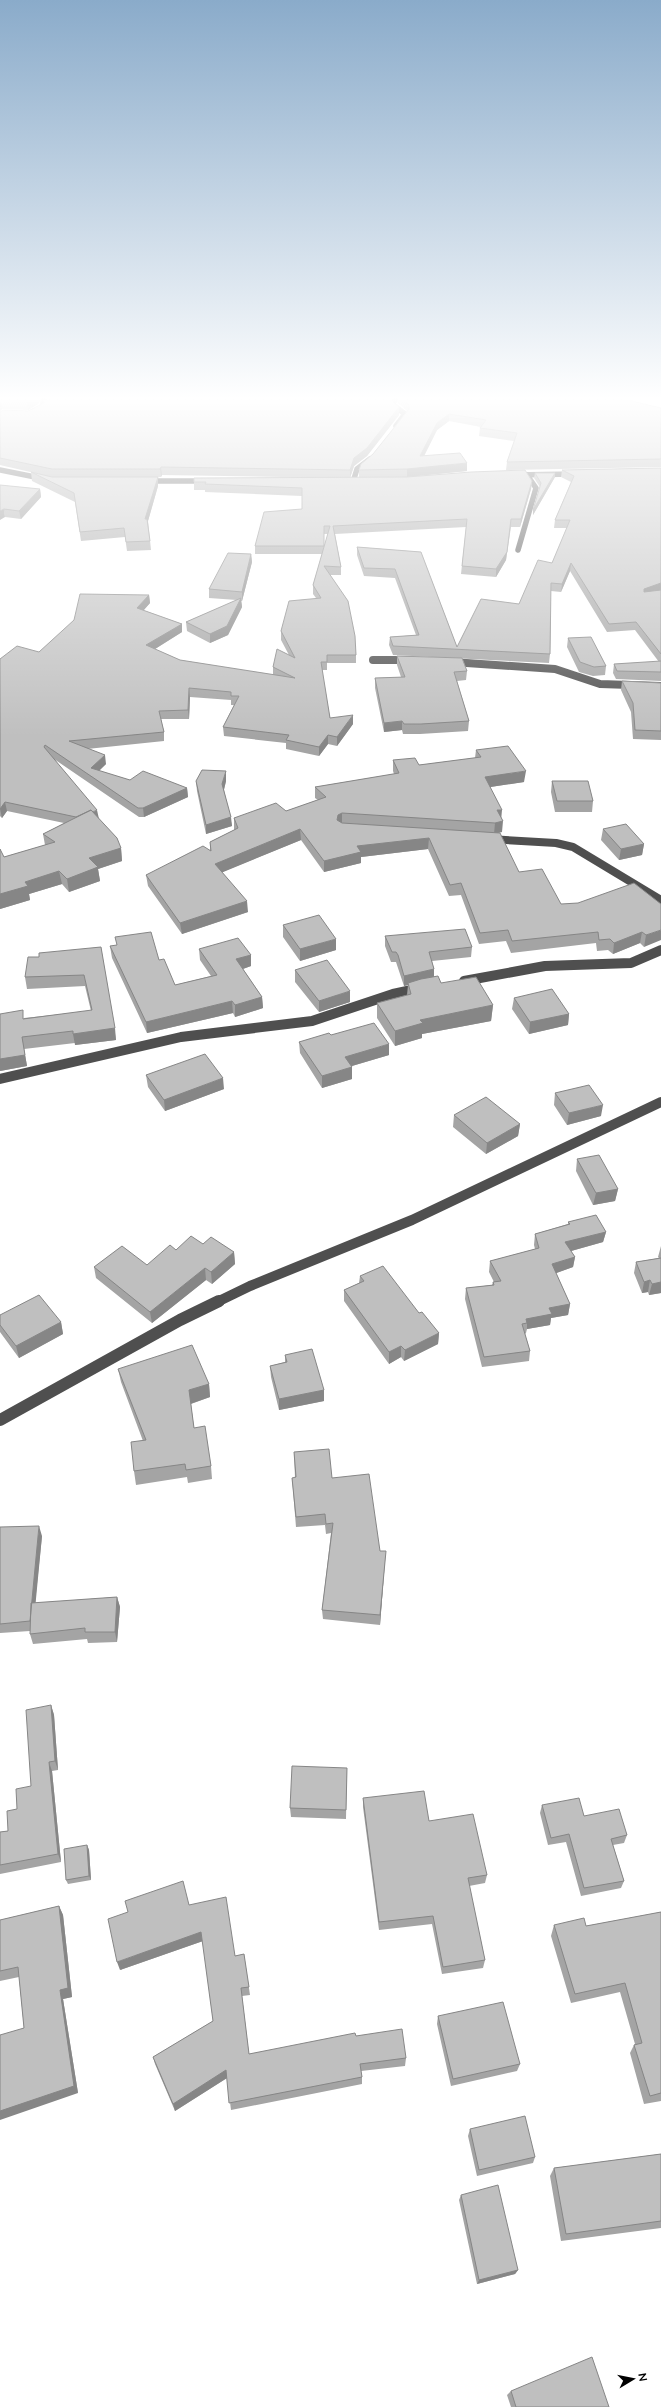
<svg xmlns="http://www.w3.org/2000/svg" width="661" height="2407" viewBox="0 0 661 2407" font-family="Mulish,sans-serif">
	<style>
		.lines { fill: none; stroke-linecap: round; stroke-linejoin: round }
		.minor-far3 { stroke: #4f4f4f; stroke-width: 5.5 }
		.minor-far2 { stroke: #4f4f4f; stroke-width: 8 }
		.minor-far1 { stroke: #4f4f4f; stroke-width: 10 }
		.minor { stroke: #4f4f4f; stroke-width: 12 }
		.wall { fill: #a4a4a4; fill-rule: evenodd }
		.shaded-wall { fill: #868686 }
		.building { fill: #bfbfbf; stroke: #868686 }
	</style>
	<rect width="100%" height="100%" fill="#fff"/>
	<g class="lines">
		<path class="minor-far3" d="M395 400 392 404 405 414 396 426
			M34 411 42 407 44 400
			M0 470 45 479
			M515 475 574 474
			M145 481H207
			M353 482 357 469 370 459
			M518 550 536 488 527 475"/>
		<path class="minor-far2" d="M373 660H410
			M452 662 555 669 600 684 661 686
			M489 839 556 843 573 847 661 900"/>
		<path class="minor-far1" d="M464 981 545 966 631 963 661 950
			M0 1079 181 1037 312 1021 393 994 421 988
			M217 1302 250 1286 412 1220 661 1102"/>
		<path class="minor" d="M0 1420 180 1320 219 1301"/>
	</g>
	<path class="wall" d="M0 400H41L38 404 28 410 2 409 0 411Z
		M390 400 399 407V415L367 456 354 466 350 478H359V470L373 454 407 411 398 403V400H633L632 401 661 408V467L506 470 507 462 514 441 479 436 480 428 481 427 449 421 437 430 424 456 467 471 407 477 362 478 532 481 531 489 520 527H511L506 560 496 577 461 574 466 527 335 534 341 567V575H330L356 655V663H327V670H322L330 718 353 724 337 746 328 744 319 756 286 749V743L224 736 223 727 234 705H231V700L190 697 189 719H161L164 732V741L87 749 106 764 99 771 130 780 187 788 188 797 144 817H139L54 759 121 848 122 861 98 869 100 881 69 892 62 884 29 894 30 900 0 909V849L4 857 45 845 43 834 64 823 7 811 2 818 0 816V659L39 652 149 595 150 603 143 610 182 624V632L155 649 180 660 273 675V667L289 655 281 640V631L316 598 313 594V585L322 554H255V546L302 509V496L205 492V490H194V482L342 478 162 475 161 477H158V486L148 521 151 550 127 551 125 537 81 541 75 502 32 481 31 472 52 477 0 465V412ZM324 534H328L324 547Z
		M661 468V681L616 679 613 673 614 664 659 662 635 630 607 632 570 571 561 592 551 591 550 654 549 663 393 655 389 645 390 637 416 635 395 578 364 576 357 555V547L421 552 457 647 519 604 552 563 567 528H554L555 520 571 482 561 477 562 470Z
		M535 473 555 477 533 515V510L540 487 534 478Z
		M0 485 40 489 41 497 21 519 5 517Z
		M251 554 252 562 242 601H241L242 607 228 635 210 643 187 631 186 622 237 600 209 598V589Z
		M568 638 606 666 605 675 593 676 579 672 567 647Z
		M397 656 467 671 466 680 457 681 469 721 468 731 420 734H403L402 730 384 732 375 688V678L401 677 397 665Z
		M622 681 661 683V740L633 739 631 712 621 690Z
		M476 750 524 782 490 787 501 818 502 832 496 833 519 872 561 904H661L644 947 640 943 613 954 608 950 597 951 596 943 511 953 506 941 479 944 461 895 449 896 428 849 361 857V863L324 872 301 840 222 872 248 912 182 934 148 886 146 875 210 850V842L234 830V818L286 811 318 800 315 798V787L394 774 393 771V760L419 765 475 758Z
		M196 781H226L224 790 232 826 206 834 197 791Z
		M552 781 593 801 592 812H555L551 792Z
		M603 829 644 844 642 855 619 860 601 840Z
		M283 925 336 950 300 961 283 937Z
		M385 936 472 947 471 957 432 961 434 969V977L441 983 493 1005 491 1021 422 1034V1038L395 1046 377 1018V1003L407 995 408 985 404 986 396 962H391L385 946Z
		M110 946 159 960 175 985 211 976 200 960 199 949 251 955V966L243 969 262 997 263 1008 235 1017 233 1013 147 1033 112 958Z
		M101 947 116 1040 75 1045V1043L24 1049 27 1066 0 1071 24 1018 91 1011 85 986 27 989 25 977 39 957Z
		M295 970 350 1002 319 1012 295 982Z
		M514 998 569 1014 568 1025 529 1034 512 1009Z
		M331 1035 389 1055 352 1066V1079L322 1088 300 1053 299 1042Z
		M146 1075 224 1089 165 1111 148 1087Z
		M555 1093 601 1116 567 1125 554 1105Z
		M454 1115 520 1124 518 1136 486 1154 453 1127Z
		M577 1159 618 1189 615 1201 593 1205 576 1171Z
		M568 1222 606 1232 603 1242 571 1251 575 1257 573 1267 556 1273 570 1304 568 1315 551 1318 550 1325 527 1329 526 1333 525 1334 530 1351 529 1361 482 1367 465 1299 466 1288 492 1285 493 1282H494L489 1272 490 1261 535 1249 534 1245 535 1234 568 1224Z
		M203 1244 234 1252 235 1264 212 1284 206 1280 152 1323 96 1278 94 1267 147 1265 176 1250Z
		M661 1246V1293L649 1295 648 1292 642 1293 634 1273 636 1262 659 1258 658 1257Z
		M360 1276 419 1313 439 1333 438 1344 404 1361 401 1357 389 1364 344 1301V1290L359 1283Z
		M0 1315 61 1322 63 1334 19 1358 0 1332Z
		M285 1355 324 1390V1401L279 1410 271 1377 270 1366 285 1362Z
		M118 1369 209 1384 210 1397 191 1404 194 1428 211 1466 212 1479 188 1483 187 1477 136 1485 134 1471 143 1441 121 1382Z
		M294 1452 332 1478 380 1551 385 1561 380 1625 323 1619 322 1610 331 1533 326 1534 325 1525 296 1527 292 1478H295Z
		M0 1527 42 1536 35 1603 117 1597 120 1607 117 1642 88 1643 87 1639 33 1644 30 1634V1631L0 1633Z
		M51 1705 54 1715 58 1770 52 1771 61 1862 0 1874V1832L8 1831 17 1809 31 1786Z
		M347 1768 346 1819 291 1817 290 1808Z
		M363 1798 429 1821 487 1875 485 1883 469 1886 485 1960 483 1968 442 1974 432 1924 379 1930 363 1807Z
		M542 1805 584 1816 627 1835 624 1843 613 1845 624 1881 621 1888 581 1896 566 1842 548 1845 540 1813Z
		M87 1845 89 1850 91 1880 68 1884 66 1880Z
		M189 1905 235 1956 244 1954 250 1995 242 1996 249 2054 356 2036 406 2058 405 2066 361 2071 362 2077V2084L231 2110 227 2078 175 2111 155 2064 153 2057 213 2021 203 1941 120 1970Z
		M59 1906 63 1915 72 1997 63 1999 78 2093 24 2028 19 1977 0 1981V1920Z
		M661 1912V2101L644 2104 630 2053 634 2045 635 2044 620 1992 571 2003 551 1936 554 1925 586 1926Z
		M438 2016 520 2064 517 2071 451 2086 437 2024Z
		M470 2129 535 2157 533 2163 477 2176 468 2136Z
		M661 2154V2228L561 2241 550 2176 554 2168Z
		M461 2195 518 2270 515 2274 477 2284 459 2200Z
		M511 2391 609 2407H511L507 2395Z"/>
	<path class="shaded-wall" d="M32 400H41L38 404 28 410 27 402Z
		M1 401 2 409 0 411V402Z
		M399 407V415L367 456 354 466 350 478V470L354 458Z
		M449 414V421L437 430 420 464V456L437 423Z
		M467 463V471L407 477V469Z
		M161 467 162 475 161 477 160 469Z
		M555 473V477L533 515V510Z
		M158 477V486L146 528 145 519Z
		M532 481 531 489 520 527 521 519Z
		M40 489 41 497 21 519 19 511Z
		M4 509 5 517 0 520V511Z
		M511 519 506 560 496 577V569Z
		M251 554 252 562 242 601V592Z
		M571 563 570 571 561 592 562 584Z
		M661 583V591L642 598 644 589Z
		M149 595 150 603 138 617 137 608Z
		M241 598 242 607 228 635 210 643V634Z
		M182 624V632L147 654 146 645Z
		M189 688 190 697 189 719 188 710Z
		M353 715V724L337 746V737Z
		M402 721V730L384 732V723Z
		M328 735V744L319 756V747Z
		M105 755 106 764 92 777 91 768Z
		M226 771V781L223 793 222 784Z
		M526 771 524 782 484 788 485 777Z
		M187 788 188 797 144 817 143 808Z
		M5 802 7 811 2 818 0 809Z
		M97 810 99 819H82Z
		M497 810H502L501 821Z
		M342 813V824L337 820 338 815Z
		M231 817 232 826 206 834V825Z
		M503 821 502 832 494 834 495 823Z
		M300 829 301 840 216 875 215 864Z
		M429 838 428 849 361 857V863L324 872V861L357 846Z
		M644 844 642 855 619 860 621 849Z
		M121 848 122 861 98 869 100 881 69 892 67 879 89 858Z
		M59 871 62 884 29 894 30 900 0 909V894L25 882Z
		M247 901 248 912 182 934 180 923Z
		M661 930V940L644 947 646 935Z
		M642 932 640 943 613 954 614 943Z
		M336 939V950L300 961V949Z
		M251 955V966L237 971 236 959Z
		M434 969V979L408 983V985L404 986V976Z
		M350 991V1002L319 1012V1001Z
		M262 997 263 1008 235 1017V1005Z
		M232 1001 233 1013 147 1033 146 1022Z
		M493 1005 491 1021 422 1034V1038L395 1046V1031L420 1020Z
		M569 1014 568 1025 529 1034 530 1022Z
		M115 1028 116 1040 75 1045 73 1034Z
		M22 1037 27 1066 0 1071V1059Z
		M389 1044V1055L345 1068V1057Z
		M352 1067V1079L322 1088V1076Z
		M223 1078 224 1089 165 1111 164 1100Z
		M603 1105 601 1116 567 1125 569 1113Z
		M520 1124 518 1136 486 1154 487 1143Z
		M618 1189 615 1201 593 1205 596 1193Z
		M606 1232 603 1242 564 1253 565 1242Z
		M234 1252 235 1264 212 1284 211 1272Z
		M575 1257 573 1267 551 1275 552 1264Z
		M205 1268 206 1280 152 1323 150 1312Z
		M650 1280 648 1292 642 1293 644 1282Z
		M661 1282V1293L649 1295 652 1284Z
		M570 1304 568 1315 551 1318 550 1325 527 1329V1323L526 1319 549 1308Z
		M61 1322 63 1334 19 1358 16 1346Z
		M439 1333 438 1344 404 1361 405 1350Z
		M401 1346V1357L389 1364V1352Z
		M209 1384 210 1397 190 1404 189 1390Z
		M324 1390V1401L279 1410V1399Z
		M39 1526 42 1536 33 1630 30 1621Z
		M386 1551 385 1561 380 1625V1615Z
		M117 1597 120 1607 117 1642 115 1632Z
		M51 1705 54 1715 58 1770 55 1761Z
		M49 1762 52 1771 61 1862 58 1854Z
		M87 1845 89 1850 91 1880 89 1876Z
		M59 1906 63 1915 72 1997 63 1999 78 2093 0 2120V2111L60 1990Z
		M201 1932 203 1941 120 1970 117 1962Z
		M226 2070 227 2078 175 2111 173 2104Z
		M518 2270 515 2274 477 2284 479 2280Z"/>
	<path class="building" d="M0 400H32L27 402 1 401 0 402Z
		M45 400H390L399 407 367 448 354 458 350 470 161 467 160 469H52L0 458V412L3 410 28 411 44 403Z
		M403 400H627L661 408V459L507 462 517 433 480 428 486 420 449 414 437 423 420 456 460 453 467 463 407 469 359 470 361 464 373 454 409 409V405Z
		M661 468V583L644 589V592L661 590V654L636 622 609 624 571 563 562 584 551 583 550 654 393 646 390 637 419 635 395 569 364 568 357 547 421 552 457 647 481 599 519 604 538 560 552 563 570 520H555L574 476 562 470Z
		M525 470 532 481 521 519H511L507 552 496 569 462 566 467 519 333 526 341 567 324 566 348 601 355 636 356 655H327V662H321L330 718 353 715 337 737 328 735 319 747 286 740 289 735 223 727 239 696H231V692L189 688 188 710 159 711 164 732 69 741 105 755 91 768 130 780 143 771 187 788 143 808H138L45 745 44 747 97 810 93 812 91 810 76 817 5 802 0 809V659L17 646 39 652 74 620 80 594 149 595 137 608 182 624 146 645 180 660 295 678 273 667 277 649 295 658 281 631 289 601 321 598 313 585 330 526H324V546H255L264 512 302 509V488L205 484 206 482H194V478L407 477 471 472Z
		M31 472 52 477H158L145 519H147L150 541 126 542 124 528 80 532 74 493Z
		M535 473H555L533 510 541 483Z
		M0 485 40 489 19 511 4 509 0 511Z
		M228 553 251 554 242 592 209 589Z
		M241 598 227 626 210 634 186 622Z
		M591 637 606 666 594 667 580 662 568 638Z
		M397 656 462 658 467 671 454 672 469 721 421 724H404L402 721 384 723 375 678 405 677Z
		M661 661V672L617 671 614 664Z
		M622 681 661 683V731L635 730 633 703Z
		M508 746 526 771 485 777 502 810H497L503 821 495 823 342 813 338 815 337 820 342 823 500 833 519 872 542 869 561 904 578 903 634 883 661 904V930L646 935 642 932 614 943 610 939 599 940 598 932 512 941 508 930 480 933 461 883 450 885 429 838 357 846 361 852 324 861 300 829 215 864 247 901 180 923 146 875 203 846 211 851 210 842 238 828 234 818 276 803 286 811 326 797 315 787 399 773 393 760 415 758 419 765 481 757 476 750Z
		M202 770 226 771 222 784 231 817 206 825 196 781Z
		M552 781H588L593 801H557Z
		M91 810 117 838 121 848 89 858 98 867 67 879 59 871 25 882 28 886 0 894V849L4 857 55 842 43 834Z
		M626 824 644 844 621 849 603 829Z
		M319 915 336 939 300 949 283 925Z
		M465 929 472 947 429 952 434 969 404 976 398 955 396 952H392L385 936Z
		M151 932 159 960 164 959 175 985 217 975 199 949 238 938 251 955 236 959 262 997 235 1005 232 1001 146 1022 110 946 117 945 115 937Z
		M101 947 115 1028 73 1034V1031L22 1037 25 1055 0 1059V1014L23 1010V1019L92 1010 84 975 25 977 28 957H39V953Z
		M327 960 350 991 319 1001 295 970Z
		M438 976 441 983 476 977 493 1005 420 1020 423 1023 395 1031 377 1003 411 994 408 983 421 979Z
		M552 989 569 1014 530 1022 514 998Z
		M374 1023 389 1044 345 1057 352 1067 322 1076 299 1042 329 1033 331 1035Z
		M205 1054 223 1078 164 1100 146 1075Z
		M589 1085 603 1105 569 1113 555 1093Z
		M486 1097 520 1124 487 1143 454 1115Z
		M599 1155 618 1189 596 1193 577 1159Z
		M596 1215 606 1232 565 1242 575 1257 552 1264 570 1304 549 1308 552 1314 526 1319 527 1323 522 1324 530 1351 484 1357 466 1288 494 1285 493 1282 501 1281 490 1261 539 1248 535 1234 570 1224 568 1222Z
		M191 1236 203 1244 211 1237 234 1252 211 1272 205 1268 150 1312 94 1267 122 1246 147 1265 170 1245 176 1250Z
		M661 1258V1282L652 1284 650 1280 644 1282 636 1262Z
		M383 1266 419 1313 422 1312 439 1333 405 1350 401 1346 389 1352 344 1290 364 1281 360 1276Z
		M39 1295 61 1322 16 1346 0 1325V1315Z
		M192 1345 209 1384 189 1390 194 1428 205 1426 211 1466 186 1470 185 1464 134 1471 131 1442 146 1440 118 1369Z
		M312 1349 324 1390 279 1399 270 1366 287 1362 285 1355Z
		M329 1449 332 1478 369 1474 380 1551H386L380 1615 322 1610 333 1523 326 1524 325 1514 296 1517 292 1478 296 1477 294 1452Z
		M39 1526 30 1621 0 1624V1527Z
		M117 1597 115 1632H85V1628L30 1634 31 1603Z
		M51 1705 55 1761 49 1762 58 1854 0 1865V1832L8 1831 7 1811 17 1809 16 1789 31 1786 26 1710Z
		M292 1766 347 1768 346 1810 290 1808Z
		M424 1791 429 1821 473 1814 487 1875 468 1878 485 1960 443 1967 433 1916 379 1922 363 1798Z
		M579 1798 584 1816 619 1809 627 1835 611 1839 624 1881 584 1888 569 1834 551 1838 542 1805Z
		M87 1845 89 1876 66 1880 64 1849Z
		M183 1881 189 1905 226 1897 235 1956 244 1954 249 1987 241 1988 249 2054 355 2033 356 2036 402 2029 406 2058 360 2064 362 2077 229 2103 226 2070 173 2104 153 2057 213 2021 201 1932 117 1962 108 1919 128 1912 125 1901Z
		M59 1906 68 1988 60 1990 74 2086 0 2111V2035L24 2028 18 1967 0 1971V1920Z
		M661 1912V2093L650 2096 634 2045 642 2043 625 1983 575 1994 554 1925 584 1918 586 1926Z
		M503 2002 520 2064 453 2079 438 2016Z
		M525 2116 535 2157 479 2170 470 2129Z
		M661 2154V2221L566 2234 554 2168Z
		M498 2185 518 2270 479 2280 461 2195Z
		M592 2357 609 2407H516L511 2391Z"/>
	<linearGradient id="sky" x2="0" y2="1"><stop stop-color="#8aabca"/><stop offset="0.54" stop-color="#fff"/><stop offset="1" stop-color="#fff" stop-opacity="0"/></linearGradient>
	<rect width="661" height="737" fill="url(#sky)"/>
	<g transform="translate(633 2379) rotate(80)" stroke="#ffffff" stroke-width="3" paint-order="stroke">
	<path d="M0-3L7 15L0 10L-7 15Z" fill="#000000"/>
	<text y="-6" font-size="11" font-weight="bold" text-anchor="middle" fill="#000000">N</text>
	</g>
</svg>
